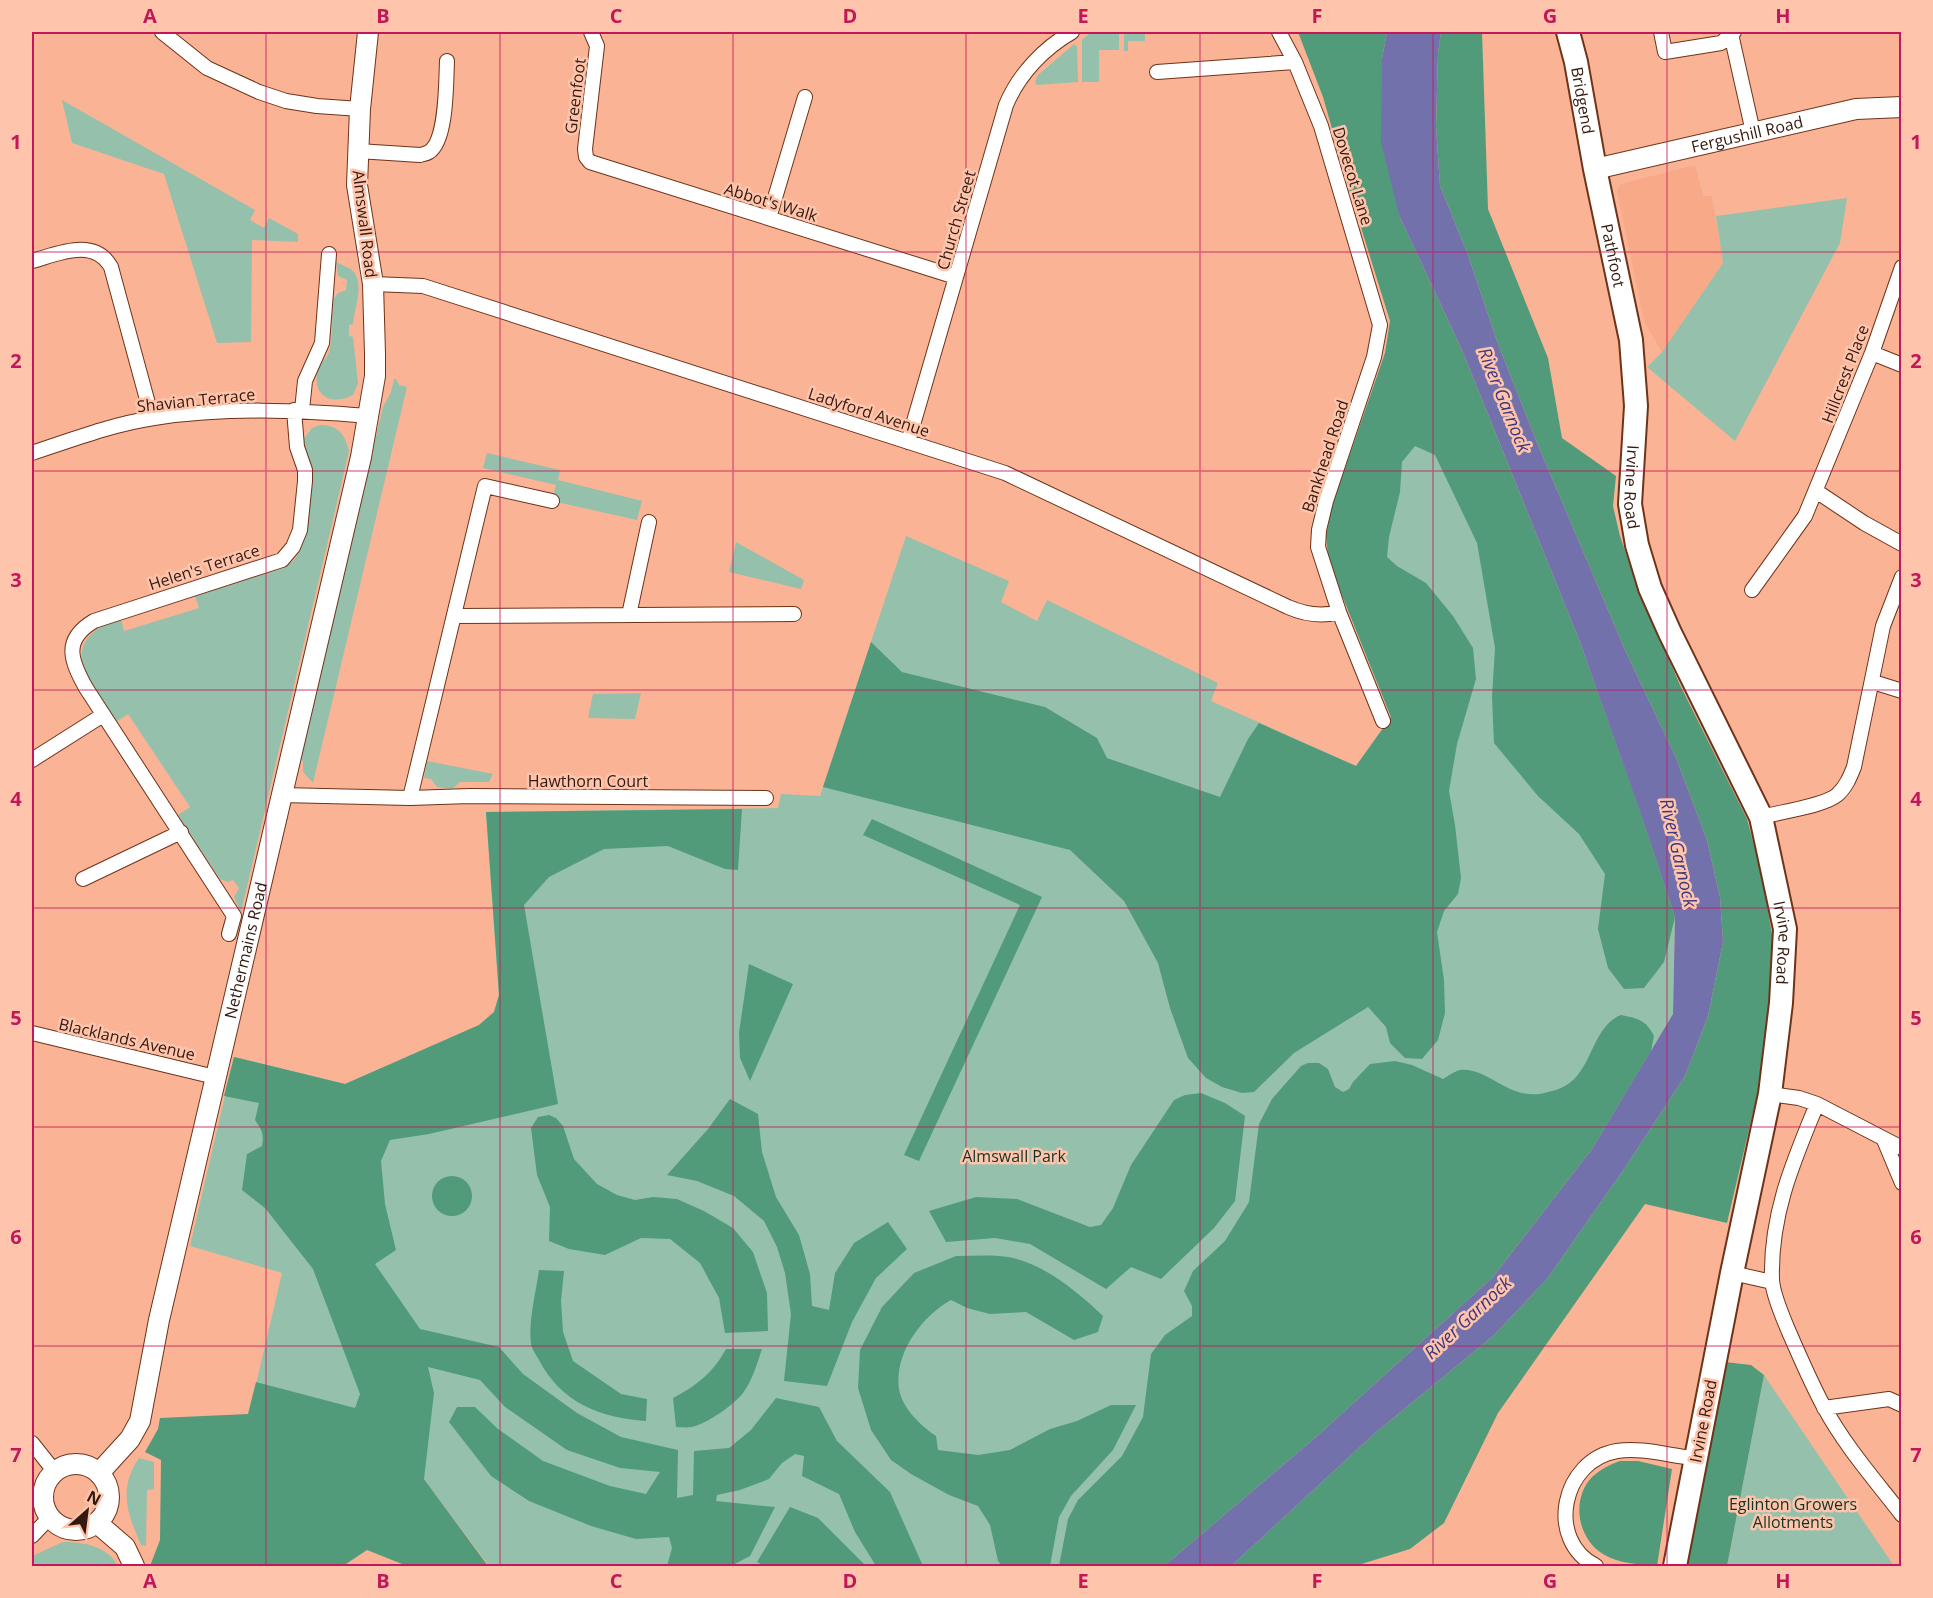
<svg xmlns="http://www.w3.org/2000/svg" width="1933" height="1598" viewBox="0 0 1933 1598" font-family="'Open Sans',sans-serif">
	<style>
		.built { fill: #f7a988 }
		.green { fill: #95c1ac }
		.forest { fill: #519b7b }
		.water { fill: #7271ab }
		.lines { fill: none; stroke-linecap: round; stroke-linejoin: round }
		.minor-casing { stroke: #6f3318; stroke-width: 16 }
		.secondary-casing { stroke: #6f3318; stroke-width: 22 }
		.primary-casing { stroke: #6f3318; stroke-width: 26 }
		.minor { stroke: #fff; stroke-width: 14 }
		.secondary { stroke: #fff; stroke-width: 20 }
		.primary { stroke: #fff; stroke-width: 22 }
		.grid { fill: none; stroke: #c2185b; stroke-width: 1.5; stroke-opacity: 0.55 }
		.labels { text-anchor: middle; stroke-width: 5; stroke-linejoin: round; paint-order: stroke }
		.street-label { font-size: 16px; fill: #34190e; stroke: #fec4ac }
		.park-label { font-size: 16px; fill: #123426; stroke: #fec4ac }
		.water-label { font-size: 18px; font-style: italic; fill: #3f3780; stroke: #fec4ac }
		.neatline { fill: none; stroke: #c2185b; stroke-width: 2 }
		.grid-label { font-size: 20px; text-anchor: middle; font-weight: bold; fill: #c2185b }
	</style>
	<rect width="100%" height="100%" fill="#fab395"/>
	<path class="built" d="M1695 165 1703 196H1712L1723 263 1662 352 1644 321 1617 190 1621 184Z"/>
	<path class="green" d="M1091 32H1119V50H1099V82H1082V40Z
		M1124 32H1145V41H1128V51H1124Z
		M1074 44 1077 46 1078 82 1037 85 1035 82 1038 75Z
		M62 100 255 210 250 220 264 228 269 218 298 234V242L252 240 251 342 217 343 164 174 72 143Z
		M1847 198 1840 243 1735 441 1647 367 1662 352 1723 263 1716 216Z
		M336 262C341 265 349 267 353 271 365 284 354 309 353 324L349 325V336L353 337 358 383 353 395C333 405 313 399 317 372 318 365 327 359 329 352 333 341 332 312 333 300L338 293 346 290 347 280 338 276Z
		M1385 353 1675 917 1673 1014 1592 1149 1164 1566H489L424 1479 249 1414 282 1273 190 1246 234 1057 345 1084 479 1025 494 1012 499 995 486 812 778 808 781 794 820 796 906 536 1009 581 1001 602 1037 621 1047 600 1218 683 1211 701 1356 766 1391 717 1329 563 1326 536Z
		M394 379H396L399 385 407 387 313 783 303 772V761L299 759 383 407 391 392Z
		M320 425C338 425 345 434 349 451L241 912 234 897 239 888 233 880 228 882 220 879 178 815 190 807 128 714 116 722C99 696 59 653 99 628 105 624 113 622 121 619L124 631 199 608 195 596 281 569 293 561 299 553 308 521 313 474 303 440 312 428Z
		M487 453 560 470 558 480 642 501 637 520 552 501 556 485 483 468Z
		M736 542 804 580 801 589 729 572Z
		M641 693 635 719 588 718 593 694Z
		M427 761 493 774 489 782H460L452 789 437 787 431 779 424 778Z
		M1764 1375 1894 1566H1727Z
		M139 1458 154 1462V1489L147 1490 146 1546 141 1545C127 1513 118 1489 139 1458Z
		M63 1542C83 1542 108 1546 118 1566H32V1556Z"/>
	<path class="forest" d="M1298 32H1387L1382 59 1399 215 1462 350 1580 642 1642 816 1675 917 1664 962 1644 988 1624 989 1608 968 1598 929 1605 874 1579 834 1538 796 1494 743 1492 697 1495 648 1477 543 1435 455 1415 446 1402 462 1400 492 1389 537 1387 557 1397 566 1426 583 1453 616 1473 648 1476 679 1457 744 1449 791 1455 825 1461 878 1458 894 1444 911 1437 932 1444 980 1445 1013 1438 1040 1422 1059 1405 1058 1390 1043 1386 1027 1368 1007 1294 1053 1254 1092 1242 1093 1222 1087 1206 1078 1188 1058 1170 1008 1158 963 1124 901 1070 850 823 787 871 642 902 672 1045 707 1097 738 1107 758 1220 797 1248 739 1259 723 1356 766 1391 717 1329 563 1326 536 1332 506 1385 353 1390 321 1350 192 1323 97Z
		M1441 32H1482L1488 209 1548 358 1562 438 1616 476 1613 506 1620 536 1639 591 1680 685 1747 819 1762 875 1773 941 1767 1027 1758 1091 1727 1223 1645 1204 1498 1413 1444 1523 1410 1549 1355 1566H1231L1375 1433 1493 1336 1547 1279 1624 1169 1685 1076 1708 1016 1723 942 1720 897 1707 840 1676 758 1625 650 1540 450 1498 344 1468 255 1440 186 1436 127 1438 53Z
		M742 809 738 870 725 869 668 846 604 849 549 877 524 905 558 1104 429 1134 390 1140 381 1161 385 1204 396 1250 375 1264 420 1329 499 1347 523 1374 577 1413 621 1437 678 1450 677 1498 693 1495 694 1451 729 1448 751 1430 776 1398 819 1407 837 1441 890 1492 923 1566H876L855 1532 839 1494 802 1476 804 1456 795 1454 782 1463 769 1479 740 1490 717 1495 716 1501 775 1507 750 1556 731 1566H667L672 1548 669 1537 636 1539 591 1526 529 1501 491 1476 449 1422 457 1407H475L498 1429 543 1461 610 1486 646 1494 660 1472 620 1468 567 1450 505 1407 480 1380 428 1367 434 1393 424 1479 488 1566H407L367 1550 343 1566H150L160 1540 161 1460 145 1452 158 1429 160 1418 248 1414 256 1382 355 1408 360 1394 313 1269 265 1208 242 1190 247 1154 262 1146C264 1134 262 1130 255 1120L259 1103 224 1096 234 1057 345 1084 479 1025 494 1012 499 995 486 812Z
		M872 819 1042 897 919 1161 904 1155 1020 905 863 835Z
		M749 964 793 984 750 1081 740 1058 739 1033Z
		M1621 1015C1638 1018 1647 1021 1654 1036L1651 1051 1592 1149 1493 1277 1315 1438 1164 1566H1059L1068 1519 1078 1500 1122 1456 1143 1417 1151 1354 1165 1335 1192 1316V1306L1184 1291 1193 1271 1225 1241 1249 1202 1259 1124 1272 1099 1301 1066 1308 1063H1319L1328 1069 1335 1087 1343 1092 1349 1089 1353 1082 1370 1064 1395 1061 1412 1065 1443 1079C1448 1076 1455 1071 1460 1070 1488 1066 1511 1104 1548 1092 1553 1091 1560 1089 1565 1086 1592 1072 1592 1026 1621 1015Z
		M1201 1093 1225 1103 1245 1116 1235 1201 1214 1228 1161 1279 1131 1267 1106 1289 1030 1244 995 1238 946 1242 929 1211 976 1197 1017 1199 1090 1227 1101 1225 1113 1208 1131 1165 1174 1100 1185 1095Z
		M730 1099 758 1114 762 1152 776 1197 799 1235 810 1274 812 1306 829 1310 835 1273 854 1243 888 1222 907 1249 876 1278 852 1322 827 1386 784 1381 791 1314 785 1273 777 1247 764 1221 734 1196 697 1181 667 1175 708 1129Z
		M549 1115 556 1118 563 1126 574 1159 597 1184 617 1195 635 1200 653 1197 677 1199 704 1211 733 1228 753 1252 767 1293 768 1331 725 1333 719 1298 700 1263 670 1239 641 1238 605 1255 569 1249 549 1241 550 1207 537 1175 531 1128 538 1117Z
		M432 1196a20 20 0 1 1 40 0a20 20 0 1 1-40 0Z
		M956 1256C970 1256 985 1255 999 1256 1037 1258 1076 1290 1103 1316L1098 1332 1074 1340 1026 1312 990 1314 967 1308 951 1300C921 1317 894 1354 899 1389 902 1408 921 1426 936 1436L938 1450 978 1455 1010 1450 1050 1429 1077 1421 1111 1405H1136L1113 1450 1071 1496 1059 1517 1050 1566H1002L998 1561 990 1525 978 1506 949 1495 911 1474 891 1460 871 1430 858 1388 860 1350 882 1307 914 1273Z
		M539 1270 564 1271 561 1301 563 1332 573 1361 621 1394 647 1399 646 1421C601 1418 561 1403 539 1360 536 1355 532 1349 531 1344 528 1322 536 1292 539 1270Z
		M726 1349H762C757 1364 752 1381 743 1393 734 1405 705 1425 691 1427 687 1428 681 1427 676 1427L673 1398C696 1386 713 1373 726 1349Z
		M1725 1362 1751 1365 1764 1375 1727 1566H1686Z
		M1620 1461H1638L1672 1469 1657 1566C1640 1564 1618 1564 1603 1554 1577 1538 1571 1499 1592 1477 1601 1469 1609 1465 1620 1461Z
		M790 1507 818 1518 866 1566H765L757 1562Z"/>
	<path class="water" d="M1387 32H1441L1438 53 1436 127 1440 186 1468 255 1498 344 1540 450 1625 650 1676 758 1707 840 1720 897 1723 942 1708 1016 1685 1076 1624 1169 1547 1279 1493 1336 1375 1433 1231 1566H1164L1315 1438 1493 1277 1592 1149 1673 1014 1675 917 1642 817 1580 642 1462 350 1399 215 1381 142 1382 59Z"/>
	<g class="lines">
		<g class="minor-casing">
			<path id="minor" d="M162 32 207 68 259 92 286 101 317 106 360 109
				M591 32 597 46 585 149 586 157 590 162 956 277
				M1279 32 1295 62 1321 126 1380 325 1374 357 1326 501 1319 530 1318 547 1339 612 1383 721
				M1661 32 1665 52 1721 43 1734 32
				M1731 34 1753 132
				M1157 72 1295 62
				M358 151 420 155C423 154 426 154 429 152 447 141 446 82 447 61
				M769 218 805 97
				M32 261C58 254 94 237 111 267L152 418
				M373 284 423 286 1005 473 1288 607C1304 614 1321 617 1339 612
				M1872 353 1902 365
				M302 410 305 381 322 343 329 254
				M908 442 1006 105C1019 74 1044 48 1072 32
				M32 453C71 440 113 424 154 418 226 407 297 410 369 416
				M1816 491 1864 523 1902 544
				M1752 590 1805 516 1872 353 1902 267
				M629 615 649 522
				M454 616 794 614
				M1873 682 1902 691
				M32 760 103 715
				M281 795 410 798 470 796 766 798
				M410 798 485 486 552 501
				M1761 817C1780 812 1824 806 1837 795 1846 787 1850 777 1854 767L1883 626 1902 577
				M83 879 181 832
				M229 934 234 916 86 688C71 661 62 640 94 621L282 560 293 547 300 530 305 481V470L297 447 294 410
				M32 1033 215 1077
				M1770 1094 1799 1098 1817 1104C1793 1162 1770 1215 1772 1280 1773 1295 1783 1318 1789 1332 1800 1357 1811 1383 1824 1407 1845 1446 1875 1480 1902 1515
				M1817 1104 1902 1148
				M1884 1140 1902 1183
				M1732 1273 1772 1282
				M1824 1408 1889 1399 1902 1405
				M32 1443 55 1472
				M32 1536 50 1517
				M1596 1566C1545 1540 1562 1460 1617 1451 1642 1447 1670 1456 1695 1458"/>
		</g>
		<g class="secondary-casing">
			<g id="secondary">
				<path id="s1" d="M1595 169 1856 109 1902 107"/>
				<circle cx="76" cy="1497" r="33"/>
				<path id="s2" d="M99 1473 130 1439 140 1421 159 1320 361 457 375 376V354L373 284 357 185 360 109 368 32"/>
				<path d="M97 1523 125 1547 134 1566"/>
			</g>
		</g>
		<g class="primary-casing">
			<g id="primary">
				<path id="s3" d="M1568 32 1576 62 1595 169 1631 340 1636 406 1630 504 1637 545 1650 588 1670 633 1761 817 1785 929 1781 1003 1770 1094 1732 1273 1675 1566"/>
			</g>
		</g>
		<use href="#minor" class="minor"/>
		<use href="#secondary" class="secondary"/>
		<use href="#primary" class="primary"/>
	</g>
	<path class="grid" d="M266 32V1566M500 32V1566M733 32V1566M966 32V1566M1200 32V1566M1433 32V1566M1667 32V1566M32 252H1902M32 471H1902M32 690H1902M32 908H1902M32 1127H1902M32 1346H1902"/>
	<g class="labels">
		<g class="street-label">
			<text transform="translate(575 96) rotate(-83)" y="6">Greenfoot</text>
			<text dy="6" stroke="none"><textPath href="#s3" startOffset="70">Bridgend</textPath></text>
			<text dy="6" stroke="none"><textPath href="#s1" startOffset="156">Fergushill Road</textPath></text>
			<text transform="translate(1353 176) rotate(73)" y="6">Dovecot Lane</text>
			<text transform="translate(771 202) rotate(17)" y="6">Abbot's Walk</text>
			<text transform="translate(956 220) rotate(-74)" y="6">Church Street</text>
			<text transform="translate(365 224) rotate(83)" y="6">Almswall Road</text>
			<text dy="6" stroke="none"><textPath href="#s3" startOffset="228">Pathfoot</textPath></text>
			<text transform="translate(1845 374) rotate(-69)" y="6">Hillcrest Place</text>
			<text transform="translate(196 400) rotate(-6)" y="6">Shavian Terrace</text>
			<text transform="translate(869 412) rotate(18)" y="6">Ladyford Avenue</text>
			<text transform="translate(1325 456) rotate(-72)" y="6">Bankhead Road</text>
			<text dy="6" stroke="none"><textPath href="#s3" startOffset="462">Irvine Road</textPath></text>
			<text transform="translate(204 567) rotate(-18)" y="6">Helen's Terrace</text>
			<text x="588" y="787">Hawthorn Court</text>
			<text dy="6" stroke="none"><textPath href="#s3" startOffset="948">Irvine Road</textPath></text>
			<text dy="6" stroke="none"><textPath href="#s2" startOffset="549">Nethermains Road</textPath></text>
			<text transform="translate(127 1039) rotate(13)" y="6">Blacklands Avenue</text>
			<text transform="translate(1703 1421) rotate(-79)" y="6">Irvine Road</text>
		</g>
		<g class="park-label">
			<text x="1014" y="1162">Almswall Park</text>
			<text x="1793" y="1510">Eglinton Growers<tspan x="1793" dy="18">Allotments</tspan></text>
		</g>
		<g class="water-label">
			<text transform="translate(1504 400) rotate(68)" y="6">River Garnock</text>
			<text transform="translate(1678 853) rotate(77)" y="6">River Garnock</text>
			<text transform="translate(1468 1318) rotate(-43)" y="6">River Garnock</text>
		</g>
	</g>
	<rect width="1933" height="1598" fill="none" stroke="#fec4ac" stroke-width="66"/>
	<g transform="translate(87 1511) rotate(28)" stroke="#fec4ac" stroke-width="4.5" paint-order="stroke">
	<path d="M0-4.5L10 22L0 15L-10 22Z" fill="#34190e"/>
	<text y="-9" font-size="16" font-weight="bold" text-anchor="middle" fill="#34190e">N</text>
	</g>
	<rect x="33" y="33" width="1867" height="1532" class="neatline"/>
	<g class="grid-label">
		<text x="150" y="23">A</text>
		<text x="383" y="23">B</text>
		<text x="616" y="23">C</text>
		<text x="850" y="23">D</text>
		<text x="1083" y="23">E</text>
		<text x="1317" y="23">F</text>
		<text x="1550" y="23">G</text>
		<text x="1783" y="23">H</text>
		<text x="16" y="149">1</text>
		<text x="1916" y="149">1</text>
		<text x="16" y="368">2</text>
		<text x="1916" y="368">2</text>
		<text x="16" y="587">3</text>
		<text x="1916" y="587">3</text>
		<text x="16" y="806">4</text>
		<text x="1916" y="806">4</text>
		<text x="16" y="1025">5</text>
		<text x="1916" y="1025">5</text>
		<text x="16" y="1244">6</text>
		<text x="1916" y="1244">6</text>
		<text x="16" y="1462">7</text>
		<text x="1916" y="1462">7</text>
		<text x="150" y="1588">A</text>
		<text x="383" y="1588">B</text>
		<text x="616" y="1588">C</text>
		<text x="850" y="1588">D</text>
		<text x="1083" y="1588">E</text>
		<text x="1317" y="1588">F</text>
		<text x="1550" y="1588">G</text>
		<text x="1783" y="1588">H</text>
	</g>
</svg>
